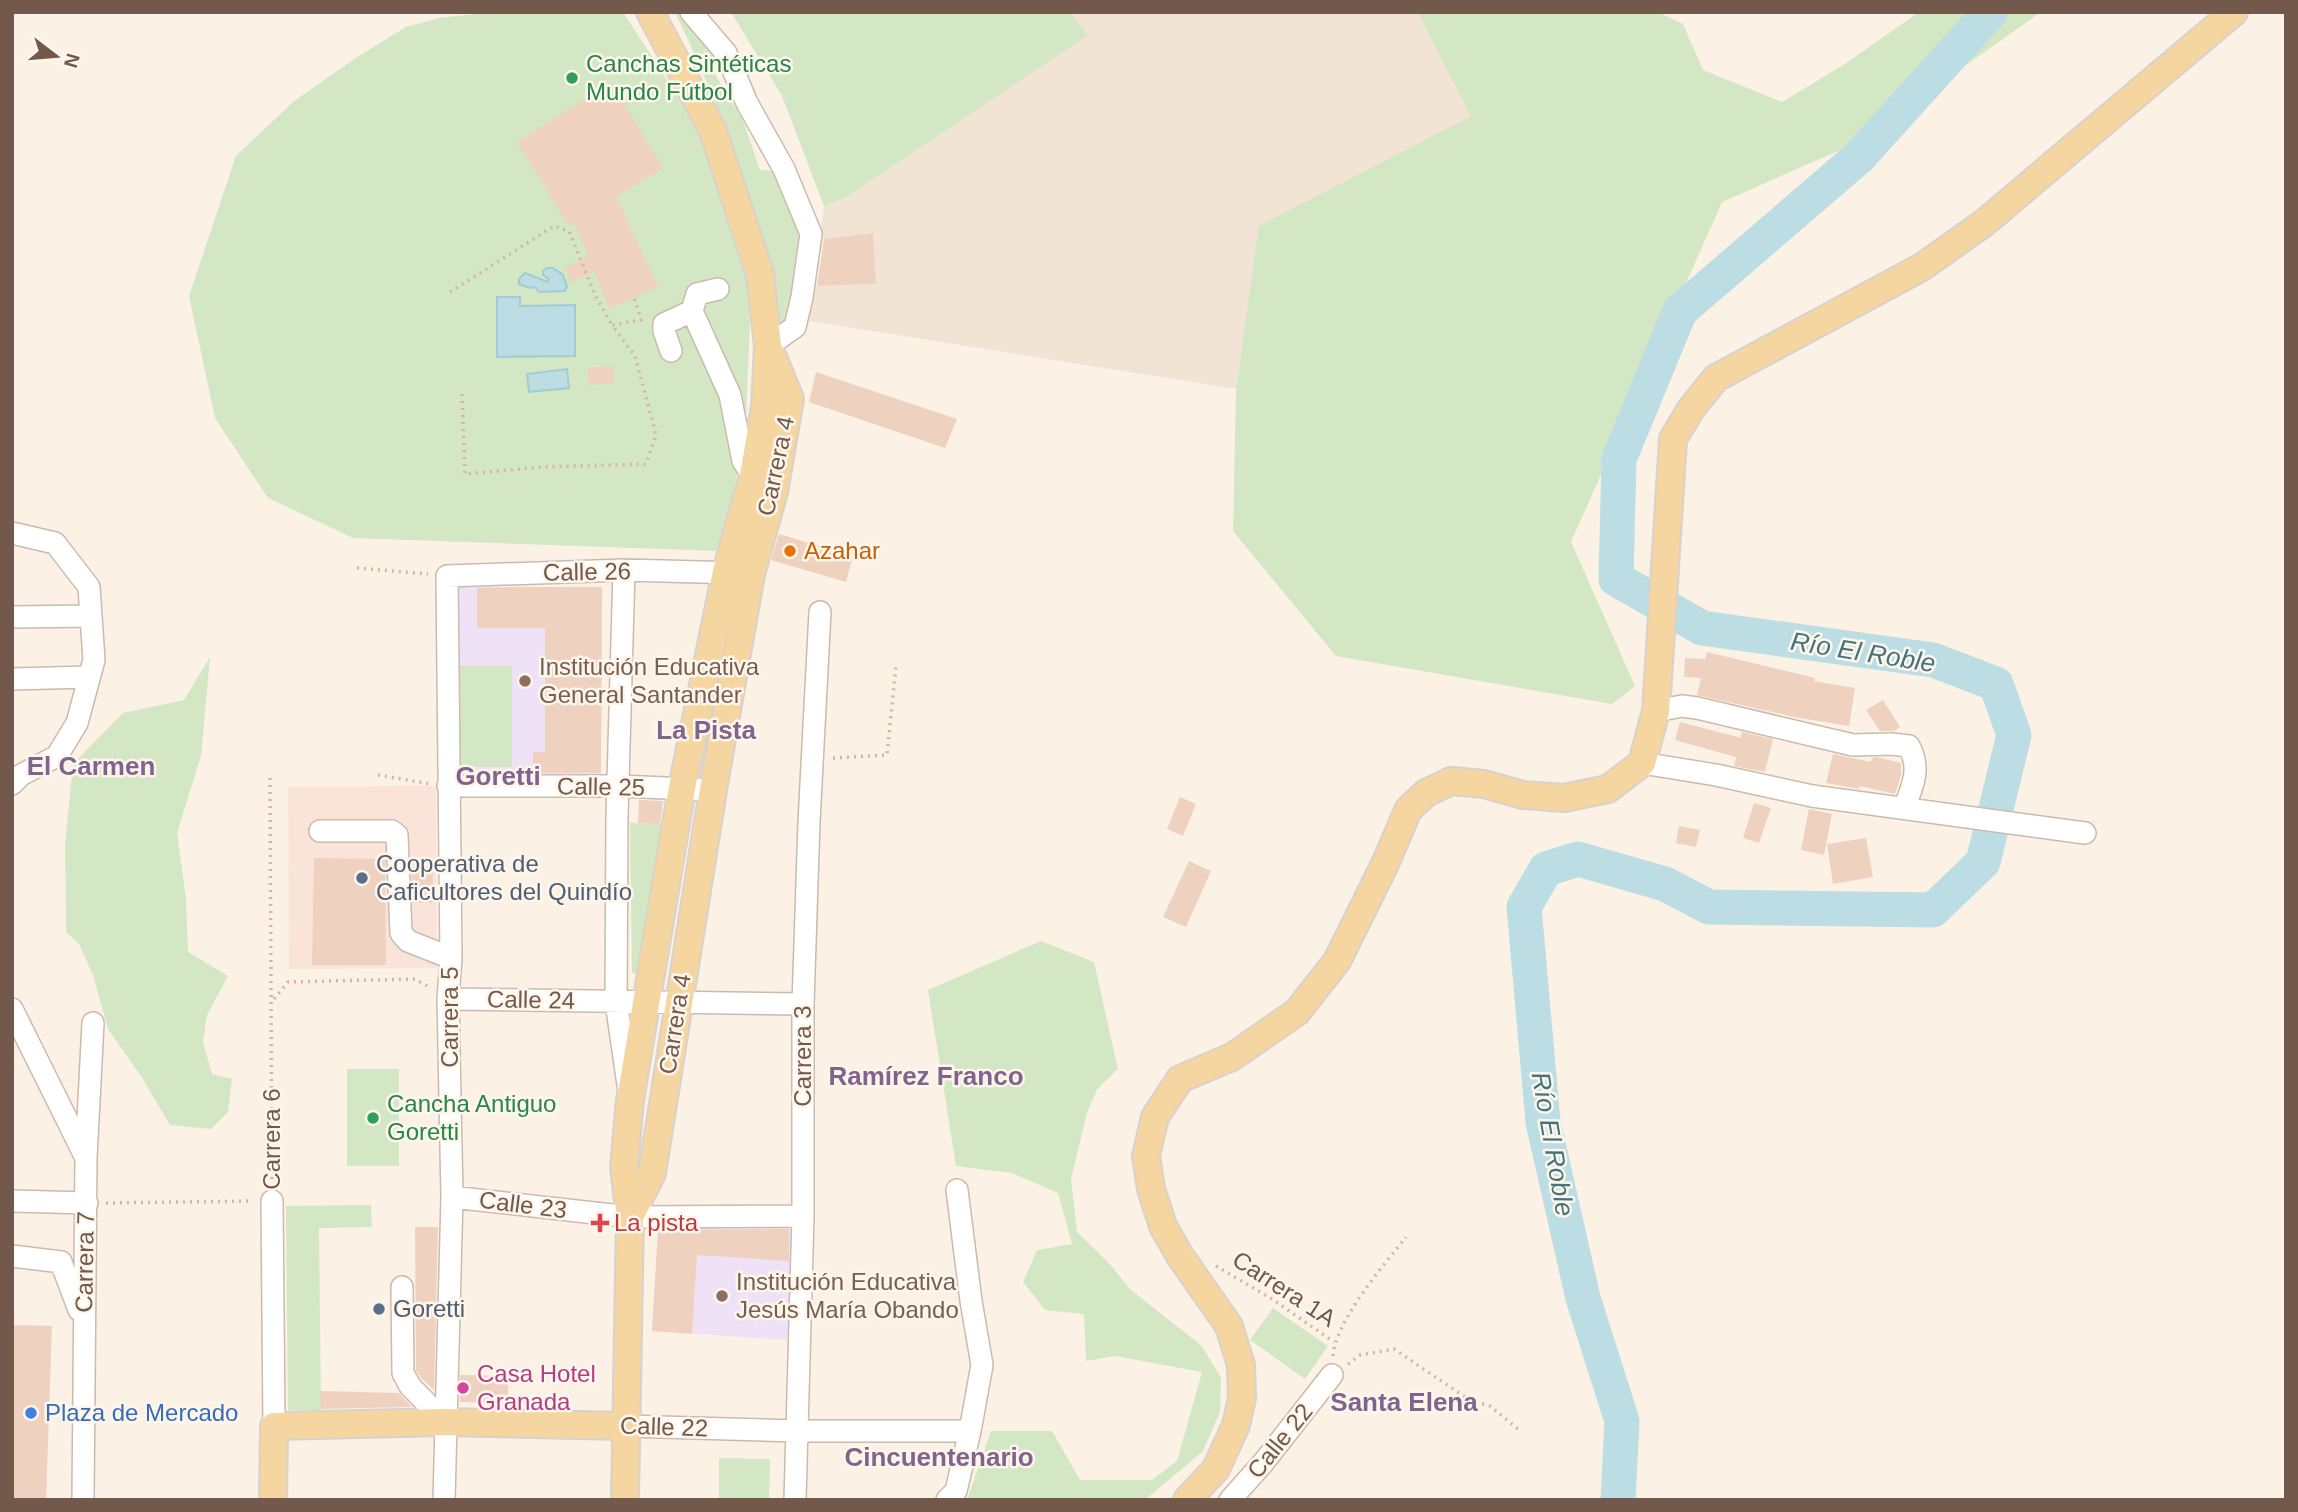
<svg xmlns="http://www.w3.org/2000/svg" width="2298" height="1512" viewBox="0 0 2298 1512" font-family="Helvetica,sans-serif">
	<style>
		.residential { fill: #f2e4d4 }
		.commercial { fill: #fae3d9 }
		.education { fill: #efe2f7 }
		.green { fill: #d3e7c4 }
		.water { fill: #bbdde3; stroke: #a2ccd4; stroke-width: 2 }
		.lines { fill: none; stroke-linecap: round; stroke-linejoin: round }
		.river { stroke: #bbdde3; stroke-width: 35 }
		.building { fill: #eed1be }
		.minor-casing { stroke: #ccbaac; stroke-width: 24 }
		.major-casing { stroke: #d8d1cd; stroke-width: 30 }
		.path { stroke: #d3b5a2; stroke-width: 3.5; stroke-dasharray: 2 5; stroke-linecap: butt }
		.minor { stroke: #fff; stroke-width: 21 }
		.major { stroke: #f5d6a1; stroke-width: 26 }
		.leisure-dot { fill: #2e9e5b; stroke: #fef6eb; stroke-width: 2.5 }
		.food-dot { fill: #e8710a; stroke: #fef6eb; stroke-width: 2.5 }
		.education-dot { fill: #8d6e63; stroke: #fef6eb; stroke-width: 2.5 }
		.service-dot { fill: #5c6f8a; stroke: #fef6eb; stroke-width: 2.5 }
		.health-dot { fill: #e0444e; stroke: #fef6eb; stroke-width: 2.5 }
		.hotel-dot { fill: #d1479c; stroke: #fef6eb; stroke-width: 2.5 }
		.shop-dot { fill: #3f7fe0; stroke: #fef6eb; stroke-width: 2.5 }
		.labels { text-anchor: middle; stroke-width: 5; stroke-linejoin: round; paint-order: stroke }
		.leisure-label { font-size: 24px; fill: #27864d; stroke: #fef6eb; text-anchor: start }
		.street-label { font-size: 24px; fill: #72594c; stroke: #fef6eb }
		.food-label { font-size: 24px; fill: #c56008; stroke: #fef6eb; text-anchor: start }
		.education-label { font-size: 24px; fill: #785e54; stroke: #fef6eb; text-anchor: start }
		.service-label { font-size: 24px; fill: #4e5e75; stroke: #fef6eb; text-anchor: start }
		.health-label { font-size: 24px; fill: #be3a42; stroke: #fef6eb; text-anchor: start }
		.hotel-label { font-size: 24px; fill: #b23c85; stroke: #fef6eb; text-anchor: start }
		.shop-label { font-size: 24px; fill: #366cbe; stroke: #fef6eb; text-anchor: start }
		.water-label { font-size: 26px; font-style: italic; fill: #43737d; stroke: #fef6eb }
		.neighbourhood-label { font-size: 26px; font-weight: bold; fill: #80648e; stroke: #fef6eb }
	</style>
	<rect width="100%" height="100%" fill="#fbf2e5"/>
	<path class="residential" d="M1070 12H1414L1419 15 1472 116 1260 226 1236 389 809 321 815 286 876 284 873 234 820 239 824 206 845 198 1087 35Z"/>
	<path class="commercial" d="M436 786 437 968 289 969 288 787Z"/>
	<path class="education" d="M448 587H602L601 776H448Z
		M659 1221 794 1229 787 1340 652 1331Z"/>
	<path class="green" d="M493 12H623L704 137 747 275 750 324 745 440 720 551 353 538 268 498 215 418 189 296 236 156 293 102 354 59 406 27 439 18Z
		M675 12H686L719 53 713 71 743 120 760 170 777 171 804 240 789 320 781 326C763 216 723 113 675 12Z
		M731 12H1070L1088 35 845 198 824 206 782 96Z
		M1414 12H1658L1683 24 1703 70 1782 102 1845 64 1919 12H2041L1856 143 1722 202 1571 542 1635 686 1612 704 1336 656 1233 531 1236 389 1259 226 1471 116 1419 15Z
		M210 657 201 756 177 833 186 898 188 952 228 976 207 1015 203 1042 212 1074 232 1079 228 1112 211 1129 170 1125 141 1076 108 1029 93 975 79 944 66 932 65 844 73 764 123 713 184 700Z
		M454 666H512V767H454Z
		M630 823 666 824 642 974 632 973Z
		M1041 941 1094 962 1118 1069 1097 1089 1087 1113 1071 1179 1077 1232 1107 1261 1131 1290 1202 1346 1221 1378 1220 1412 1203 1451 1145 1500H967L991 1431H1052L1080 1480H1152L1177 1461 1202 1372 1115 1356 1086 1361 1084 1314 1045 1310 1023 1282 1037 1250 1072 1244 1058 1193 1012 1173 956 1166 928 990Z
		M347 1069H399V1166H347Z
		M371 1205 372 1227 319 1228 321 1410H288L286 1206Z
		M1273 1308 1328 1346 1305 1379 1250 1340Z
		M719 1458 770 1459 769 1500H719Z"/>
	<path class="water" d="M547 268H553L563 275 567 287 565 291 539 292 535 287 530 288 519 284V279L525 273 548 282 549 279 543 275V271Z
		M497 297H520V306L575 305V356L497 357Z
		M567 369 569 388 529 392 527 374Z"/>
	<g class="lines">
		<path class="river" d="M1618 1500 1622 1421 1583 1298 1543 1122 1524 907 1546 869 1578 859 1665 884 1709 907 1933 910 1983 862 2014 735 1996 684 1933 660 1702 628 1616 579 1619 459 1680 311 1859 157 1990 12"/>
	</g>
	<path class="building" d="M611 83 663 168 616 197 658 287 609 308 594 271 572 283 565 268 588 256 574 223 569 226 517 142Z
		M873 233 876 284 817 286 824 239Z
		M613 366 615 383 589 385 587 368Z
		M816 372 957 419 945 448 809 402Z
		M779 534 853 556 846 582 771 560Z
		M509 587H602L601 773H533V752H545V628H477V588Z
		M1707 652 1815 678 1814 681 1855 688 1849 726 1794 717 1697 695 1701 678 1684 677 1685 658 1705 659Z
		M1883 700 1900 727 1894 731H1880L1866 710Z
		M1680 722 1741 738 1742 732 1773 739 1765 772 1734 766 1736 757 1675 740Z
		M1833 754 1871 762 1872 758 1877 757 1901 763V775L1895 794 1860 786 1859 789 1826 783Z
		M1180 797 1196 804 1183 836 1167 829Z
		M639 800 663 801 660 824 638 823Z
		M1754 803 1771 808 1759 843 1743 838Z
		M1809 809 1832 814 1824 855 1801 850Z
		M1679 826 1700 830 1696 847 1676 843Z
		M1866 838 1873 877 1833 884 1827 844Z
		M314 858 385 859 386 965H312Z
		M1189 861 1211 871 1186 927 1163 917Z
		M411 867H433L432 903H413Z
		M415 1227H438L434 1390 421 1378 416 1370Z
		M789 1229V1261L697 1255 692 1334 652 1331 658 1230Z
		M12 1325 52 1326 46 1500H12Z
		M460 1375 508 1376V1403L460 1402Z
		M320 1391 399 1393 412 1407 321 1409Z"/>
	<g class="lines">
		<g class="minor-casing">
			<path id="minor" d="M691 12 726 53 747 103 784 169 811 234 802 297 795 327 768 346
				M692 311 697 294 718 289
				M671 351 664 331V324L692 311 730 395 743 461 753 476
				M12 533 55 543 89 587 94 660 77 723 57 756 21 775 12 784
				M624 570 617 816 616 1002 628 1085
				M12 617 91 616
				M12 679 89 677
				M1656 711 1682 706 1697 708 1853 745 1891 744 1909 746C1921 768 1913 786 1904 808
				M1642 763 1716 775 1812 796 2085 833
				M448 786H618L713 790
				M320 831H392L397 835 401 933 408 941 451 958
				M448 999 803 1004
				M12 1009 85 1156
				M452 1197 630 1217 803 1216
				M12 1201 87 1203
				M272 1201 274 1426
				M12 1256 61 1262 79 1310
				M402 1287 403 1373 410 1386 445 1422
				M625 1426 798 1431H970
				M83 1500 86 1158 93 1023
				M444 1500 452 1197 448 999 451 958 447 576 624 570 739 573
				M795 1500 803 1216V1004L809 822 820 612
				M947 1500 956 1491 970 1431 982 1365 971 1301 957 1190
				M1230 1500 1263 1463 1332 1375"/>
		</g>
		<g class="major-casing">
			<path id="major" d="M630 1217 652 1173 713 790 751 574 774 492 790 399 772 355
				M273 1500 274 1426 445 1422 625 1426
				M625 1500 630 1217 624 1167 630 1100 682 788 726 572 753 476 765 406 768 346 760 274 713 131 650 12
				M1187 1500 1216 1469 1236 1425 1242 1398 1241 1365 1229 1326 1180 1256 1163 1226 1151 1189 1146 1156 1155 1117 1180 1079 1232 1057 1297 1012 1337 961 1386 862 1408 810 1426 793 1451 781 1484 784 1523 795 1564 798 1608 789 1642 763 1656 711 1673 439 1691 409 1716 378 1922 267 1984 223 2234 12"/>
		</g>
		<path class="path" d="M450 292 554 226 569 231 596 297 612 325
			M462 394 465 474 542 467 646 464 656 435 635 356 612 325 641 320 634 297
			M357 568 428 574
			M833 758 887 755 896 666
			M378 775 431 784
			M270 778 272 1181
			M274 999 288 982 415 979 431 988
			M106 1203 253 1201
			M1216 1266 1272 1299 1334 1342
			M1333 1356C1336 1320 1383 1266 1406 1237
			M1348 1364 1360 1355 1394 1349 1471 1401 1490 1406 1518 1429"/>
		<use href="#minor" class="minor"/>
		<use href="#major" class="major"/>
	</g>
	<g class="leisure-dot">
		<circle cx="572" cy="78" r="7"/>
		<circle cx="373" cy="1118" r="7"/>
	</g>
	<circle class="food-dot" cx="790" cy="551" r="7"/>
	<g class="education-dot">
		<circle cx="525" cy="681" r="7"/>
		<circle cx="722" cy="1296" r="7"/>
	</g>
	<g class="service-dot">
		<circle cx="362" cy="878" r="7"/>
		<circle cx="379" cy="1309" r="7"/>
	</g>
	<path class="health-dot" d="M596.5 1212.5h7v7h7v7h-7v7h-7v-7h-7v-7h7z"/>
	<circle class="hotel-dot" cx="463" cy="1388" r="7"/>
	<circle class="shop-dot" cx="31" cy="1413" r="7"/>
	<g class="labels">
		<g class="leisure-label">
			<text x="586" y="72">Canchas Sintéticas<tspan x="586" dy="28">Mundo Fútbol</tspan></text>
			<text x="387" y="1112">Cancha Antiguo<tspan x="387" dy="28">Goretti</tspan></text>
		</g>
		<g class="street-label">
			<text transform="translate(776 466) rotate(-78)" y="8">Carrera 4</text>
			<text transform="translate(587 572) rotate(-1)" y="8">Calle 26</text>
			<text transform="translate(601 787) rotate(1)" y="8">Calle 25</text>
			<text transform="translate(531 1000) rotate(1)" y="8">Calle 24</text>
			<text transform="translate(450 1017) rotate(-90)" y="8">Carrera 5</text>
			<text transform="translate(675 1024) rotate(-81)" y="8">Carrera 4</text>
			<text transform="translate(803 1056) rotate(-90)" y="8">Carrera 3</text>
			<text transform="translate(272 1139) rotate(-90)" y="8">Carrera 6</text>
			<text transform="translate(523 1205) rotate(7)" y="8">Calle 23</text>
			<text transform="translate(85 1262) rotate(-89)" y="8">Carrera 7</text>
			<text transform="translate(1284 1289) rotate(33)" y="8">Carrera 1A</text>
			<text transform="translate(664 1427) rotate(2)" y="8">Calle 22</text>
			<text transform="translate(1280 1441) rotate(-51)" y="8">Calle 22</text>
		</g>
		<g class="food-label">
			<text x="804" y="559">Azahar</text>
		</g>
		<g class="education-label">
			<text x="539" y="675">Institución Educativa<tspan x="539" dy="28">General Santander</tspan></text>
			<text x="736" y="1290">Institución Educativa<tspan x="736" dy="28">Jesús María Obando</tspan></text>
		</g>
		<g class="service-label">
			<text x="376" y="872">Cooperativa de<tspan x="376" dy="28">Caficultores del Quindío</tspan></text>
			<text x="393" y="1317">Goretti</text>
		</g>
		<g class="health-label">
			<text x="614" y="1231">La pista</text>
		</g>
		<g class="hotel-label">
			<text x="477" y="1382">Casa Hotel<tspan x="477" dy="28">Granada</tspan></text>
		</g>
		<g class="shop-label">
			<text x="45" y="1421">Plaza de Mercado</text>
		</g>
		<g class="water-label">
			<text transform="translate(1863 652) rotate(9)" y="9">Río El Roble</text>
			<text transform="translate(1553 1144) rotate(80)" y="9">Río El Roble</text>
		</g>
		<g class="neighbourhood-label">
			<text x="706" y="739">La Pista</text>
			<text x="91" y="775">El Carmen</text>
			<text x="498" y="785">Goretti</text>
			<text x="926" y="1085">Ramírez Franco</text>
			<text x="1404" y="1411">Santa Elena</text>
			<text x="939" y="1466">Cincuentenario</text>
		</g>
	</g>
	<rect width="2298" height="1512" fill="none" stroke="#72594c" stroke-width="28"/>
	<g transform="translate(56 56) rotate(106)" stroke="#fef6eb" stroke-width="5" paint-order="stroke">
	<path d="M0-5L12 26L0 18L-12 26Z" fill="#72594c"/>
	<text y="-10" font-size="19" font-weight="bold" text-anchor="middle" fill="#72594c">N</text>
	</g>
</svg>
